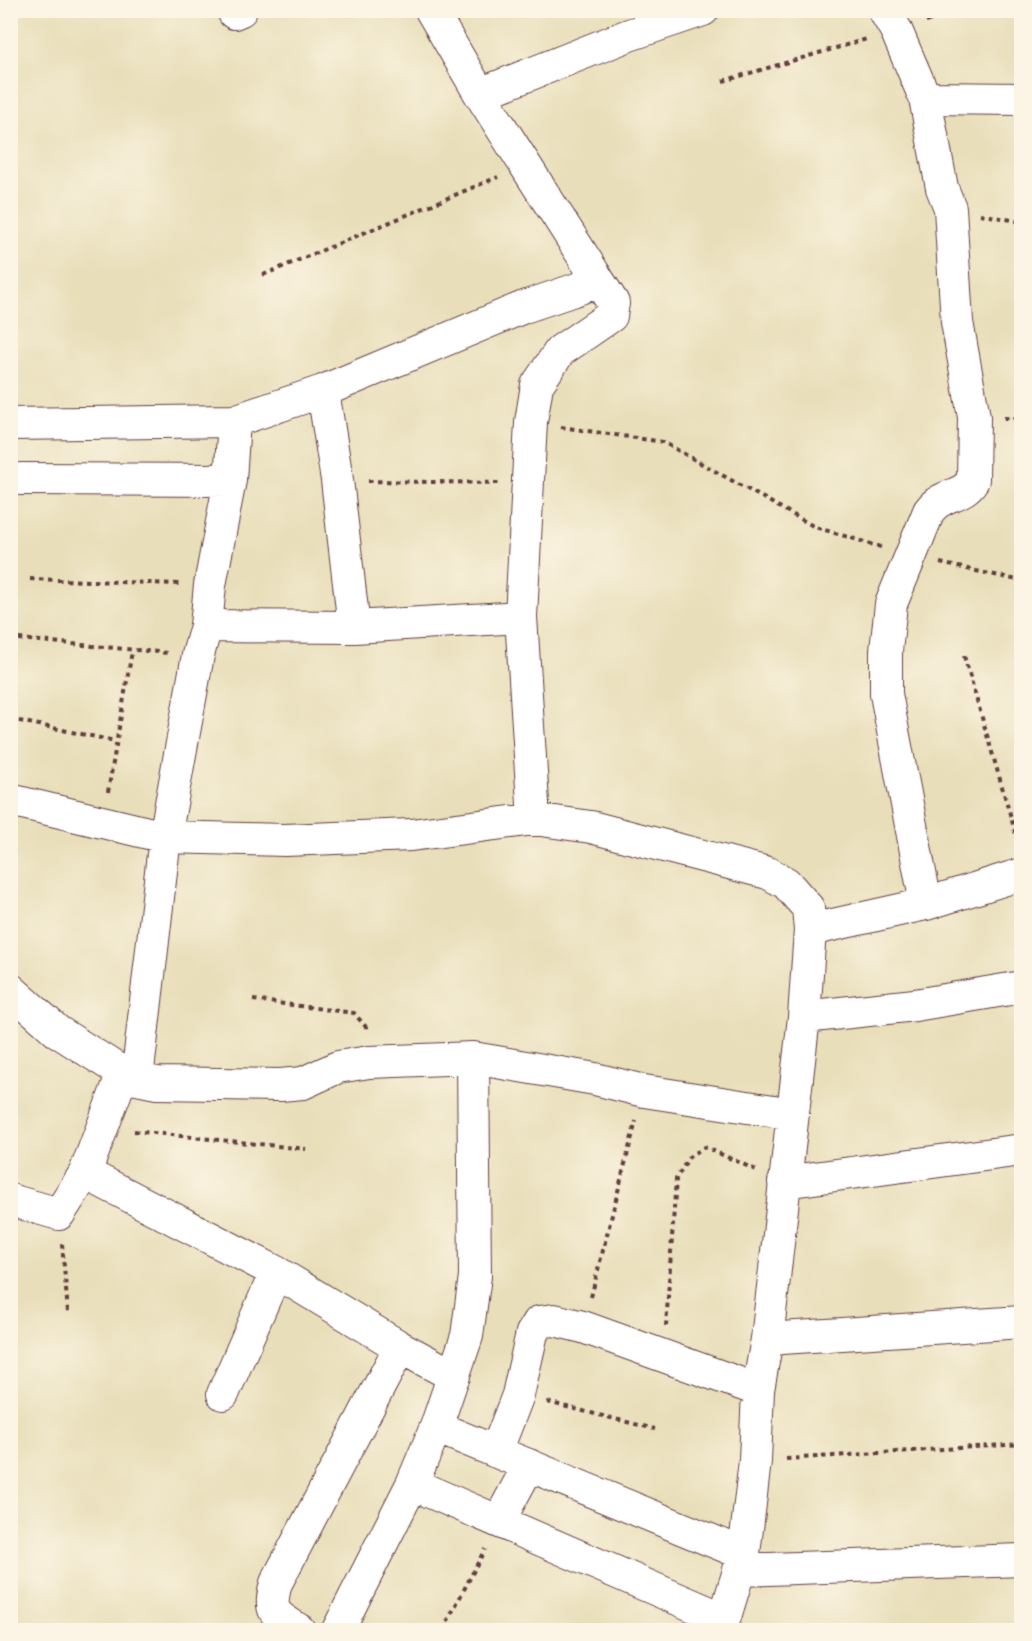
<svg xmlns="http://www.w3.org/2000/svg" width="1032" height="1641" viewBox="0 0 1032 1641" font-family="'Patrick Hand',sans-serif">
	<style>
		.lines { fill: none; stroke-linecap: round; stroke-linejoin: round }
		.minor-casing { stroke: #623c40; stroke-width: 34 }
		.path { stroke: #623c40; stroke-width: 4; stroke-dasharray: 4.5 4.5; stroke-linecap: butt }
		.minor { stroke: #fff; stroke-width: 32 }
	</style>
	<rect width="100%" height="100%" fill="#fcf5e5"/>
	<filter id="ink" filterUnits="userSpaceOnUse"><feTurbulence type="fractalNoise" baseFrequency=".0167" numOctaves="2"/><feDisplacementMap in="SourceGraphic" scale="12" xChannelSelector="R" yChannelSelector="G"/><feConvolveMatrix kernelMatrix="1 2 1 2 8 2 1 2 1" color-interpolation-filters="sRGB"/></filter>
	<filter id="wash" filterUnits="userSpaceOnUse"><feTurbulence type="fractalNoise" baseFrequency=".008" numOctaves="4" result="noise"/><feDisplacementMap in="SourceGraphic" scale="24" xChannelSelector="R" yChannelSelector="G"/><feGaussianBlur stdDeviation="1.35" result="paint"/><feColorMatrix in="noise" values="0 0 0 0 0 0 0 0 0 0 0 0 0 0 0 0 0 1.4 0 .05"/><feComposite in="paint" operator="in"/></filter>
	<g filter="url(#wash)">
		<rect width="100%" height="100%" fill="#e8deb9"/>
	</g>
	<g filter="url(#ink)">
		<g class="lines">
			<g class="minor-casing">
				<path id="minor" d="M884 10 896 30 925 98 942 188 950 208 957 322 974 417 973 480C964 494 953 493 940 501 936 503 932 507 929 511L891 604 886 651V694L926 904
					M234 13 241 10
					M480 94 629 35 703 10
					M925 98 1022 99
					M234 421 323 391
					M10 424 234 421 230 480 210 585 206 626 198 655 165 837 137 1079
					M21 479 230 480
					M206 626 354 627 521 617
					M354 627 337 480 323 391 524 307 580 288 597 278 480 94 431 10
					M10 800 165 837 285 840 411 835 534 819 591 827 768 873 786 883 808 908 810 930 804 1017 767 1339 758 1390 755 1461 744 1554 721 1630
					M534 819 521 617 531 422 537 385 560 351 611 316 613 303 597 278
					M810 930 926 904 1022 874
					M10 989 57 1031 123 1073 137 1079 157 1083 280 1085 303 1083 338 1067 369 1062 473 1058 595 1079 644 1091 793 1114
					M804 1017 915 1005 1022 987
					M85 1173 276 1272 400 1347 454 1376
					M784 1182 1022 1150
					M10 1200 59 1214 85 1173 123 1073
					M767 1339 1022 1322
					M223 1394 276 1272
					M436 1427 744 1554
					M496 1452 518 1395 532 1333 539 1322 554 1320 583 1327 758 1390
					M412 1484 724 1619
					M499 1521 529 1465
					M739 1570 1022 1560
					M299 1630C275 1614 268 1614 276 1583L400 1347
					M338 1630 412 1484 436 1427 467 1336 475 1276 473 1058"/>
			</g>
			<path class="path" d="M926 22 965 10
				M723 81 867 39
				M980 214 1022 222
				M263 275 498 177
				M1004 418 1022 419
				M561 427 663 442 815 527 881 547
				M368 481 499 483
				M940 563 1022 581
				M30 579 179 584
				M10 641 19 639 168 653
				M964 656 1019 845
				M10 719 115 741
				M108 792 132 651
				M253 1000 354 1013 366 1027V1032
				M134 1131 306 1149
				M62 1244 68 1312
				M591 1297 636 1121
				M666 1326 676 1179 689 1157 705 1147 756 1170
				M547 1402 655 1429
				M786 1459 1022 1444
				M443 1630 485 1549"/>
			<use href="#minor" class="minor"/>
		</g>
	</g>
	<rect width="1032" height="1641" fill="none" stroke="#fcf5e5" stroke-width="36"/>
</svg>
